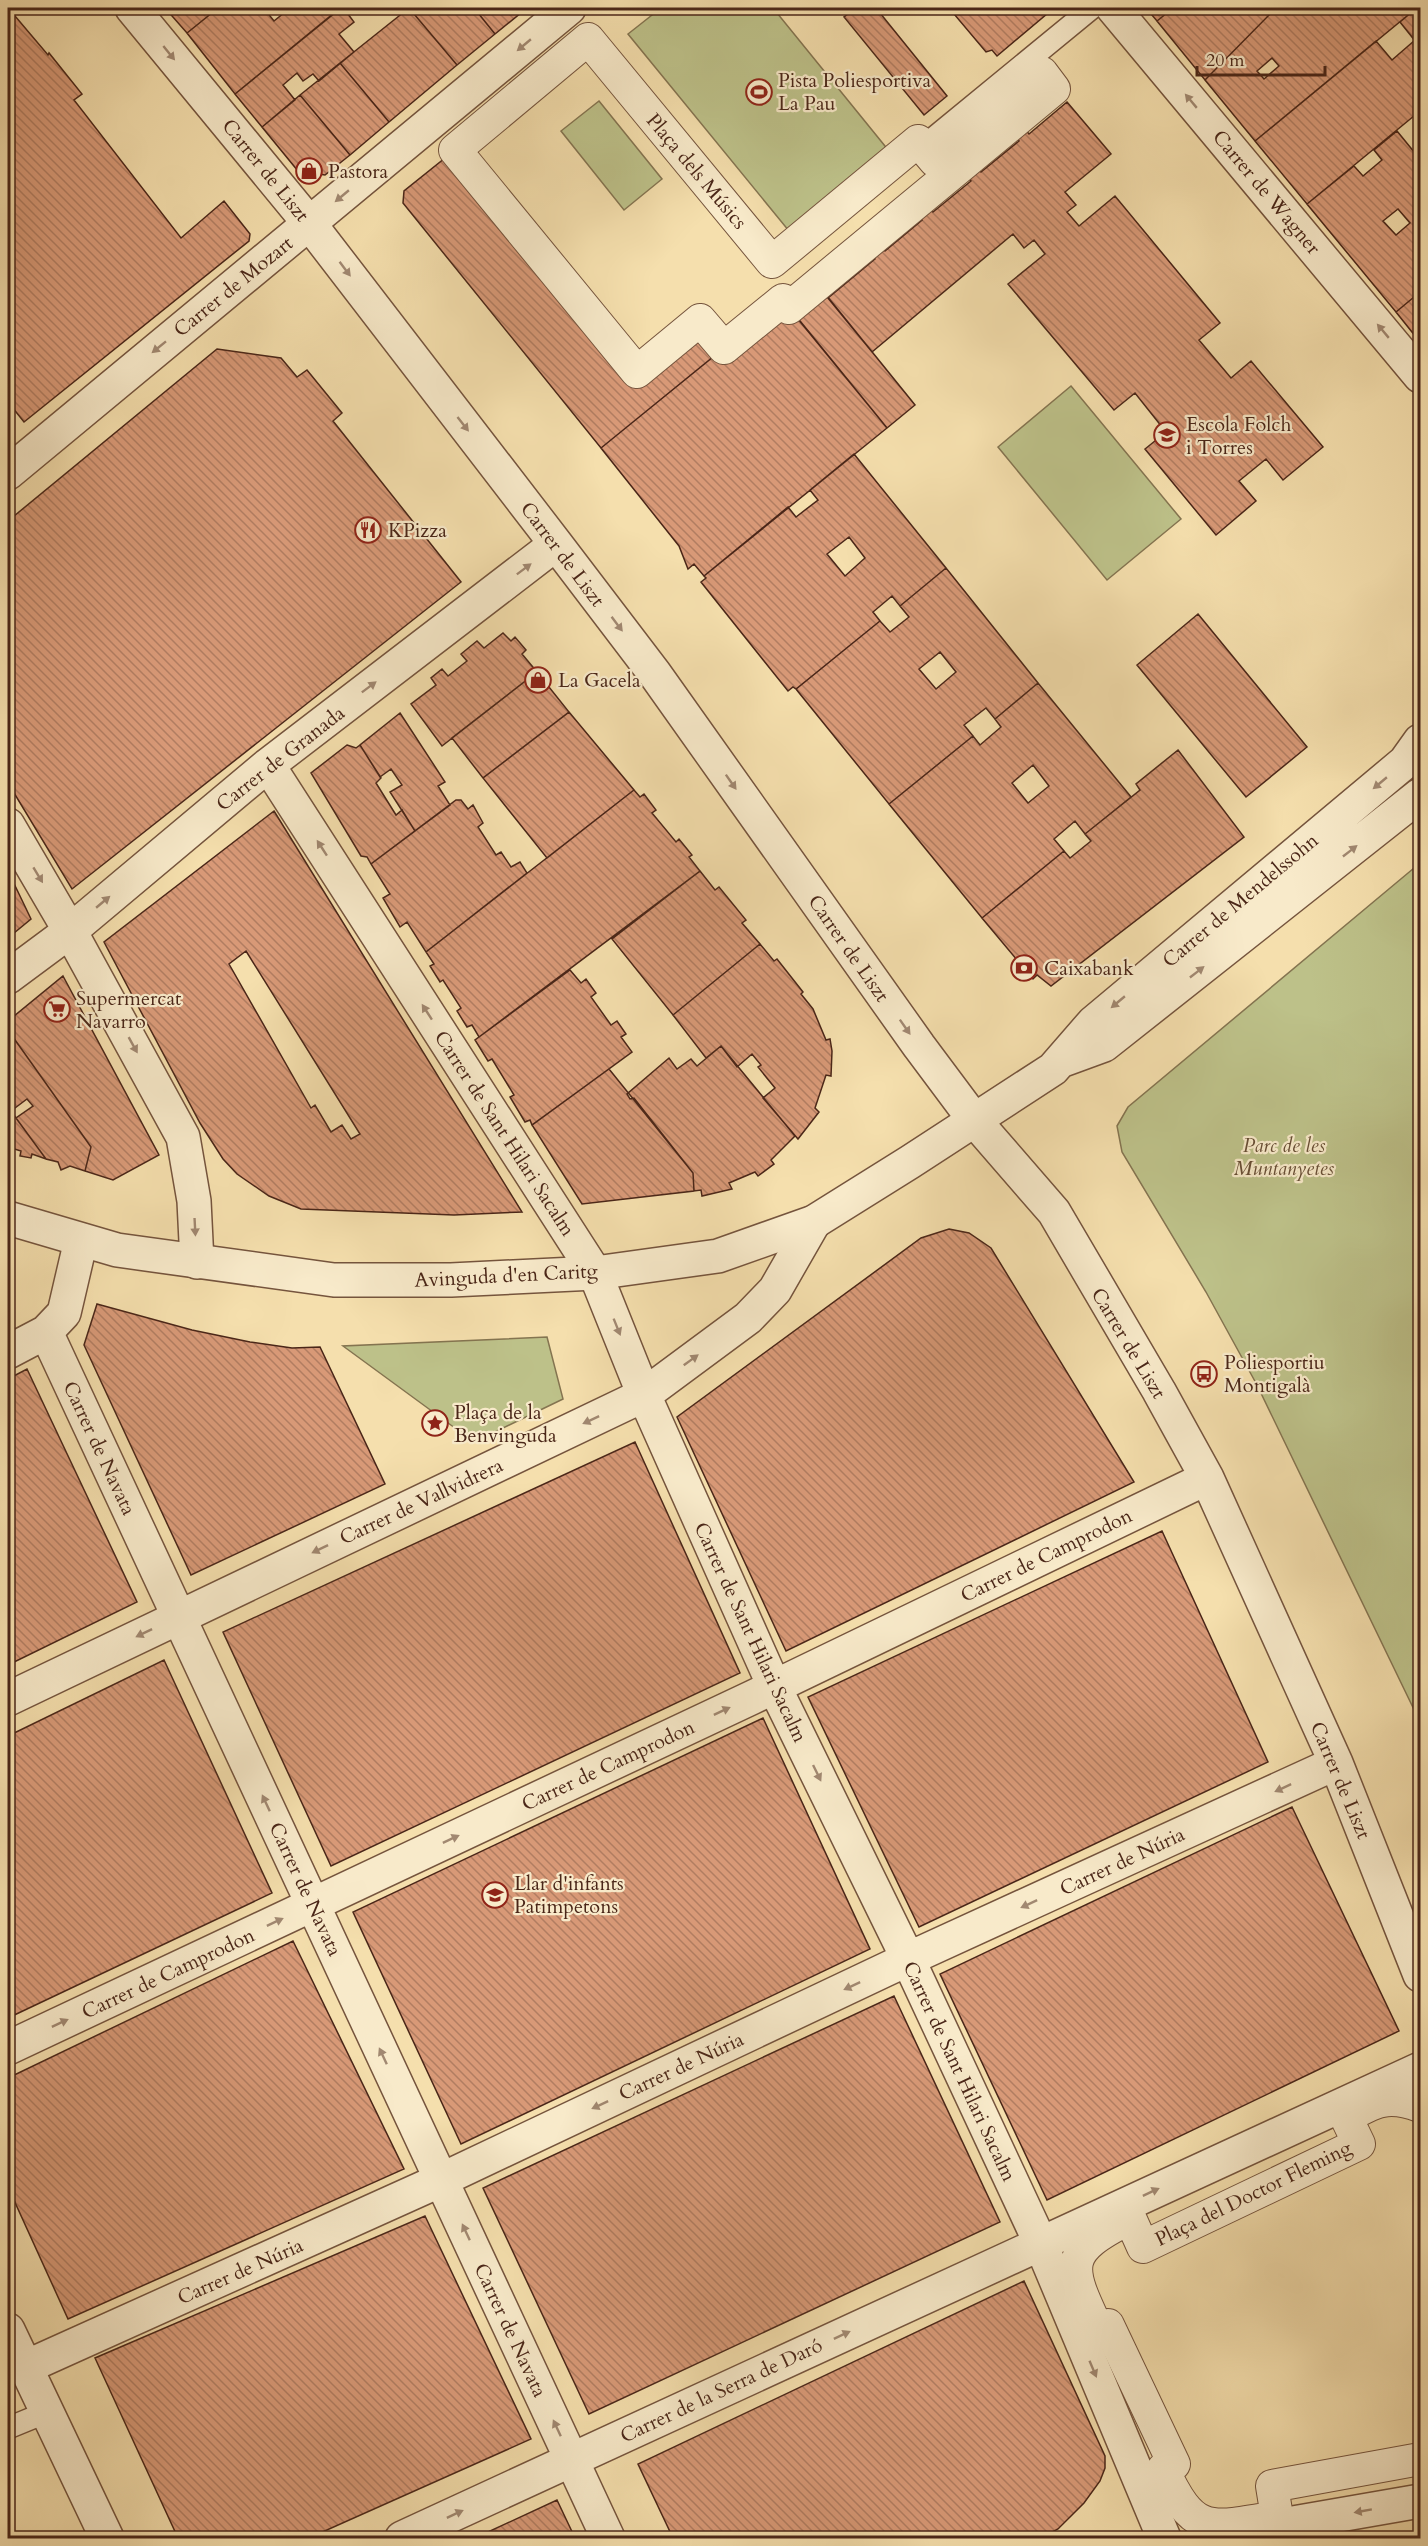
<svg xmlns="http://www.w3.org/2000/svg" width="1428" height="2546" viewBox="0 0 1428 2546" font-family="Cardo,serif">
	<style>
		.green { fill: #bdc189; stroke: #847450; stroke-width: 1.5 }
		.building { fill: url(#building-back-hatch); stroke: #4a2618; stroke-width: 1.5; fill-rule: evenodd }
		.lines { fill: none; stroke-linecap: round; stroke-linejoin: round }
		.service-casing { stroke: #75543d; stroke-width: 24 }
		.pedestrian-casing { stroke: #75543d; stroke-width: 34 }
		.minor-casing { stroke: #75543d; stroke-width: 36 }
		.tertiary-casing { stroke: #75543d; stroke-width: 36 }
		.service { stroke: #f8eaca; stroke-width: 21 }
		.pedestrian { stroke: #f8eaca; stroke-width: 32 }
		.minor { stroke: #f8eaca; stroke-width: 33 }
		.tertiary { stroke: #f8eaca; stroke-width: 33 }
		.oneway { fill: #a18871 }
		.labels { text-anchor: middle; stroke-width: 4.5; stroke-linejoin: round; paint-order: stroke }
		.poi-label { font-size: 20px; fill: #4a2618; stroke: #f8eaca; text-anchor: start }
		.street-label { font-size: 20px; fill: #4a2618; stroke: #f8eaca }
		.park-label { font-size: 20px; font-style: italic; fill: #674d34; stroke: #f8eaca }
	</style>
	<defs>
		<pattern id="building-back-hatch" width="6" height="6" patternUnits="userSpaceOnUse" patternTransform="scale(1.5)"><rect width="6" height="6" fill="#d89977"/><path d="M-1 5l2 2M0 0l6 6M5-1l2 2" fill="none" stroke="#b17d61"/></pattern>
	</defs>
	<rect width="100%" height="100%" fill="#f5dfad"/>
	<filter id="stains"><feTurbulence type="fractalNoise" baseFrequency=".00333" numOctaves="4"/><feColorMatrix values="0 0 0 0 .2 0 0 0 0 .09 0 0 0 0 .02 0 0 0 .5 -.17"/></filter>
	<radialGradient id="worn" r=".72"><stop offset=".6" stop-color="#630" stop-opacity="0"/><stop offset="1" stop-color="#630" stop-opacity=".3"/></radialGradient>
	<path class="green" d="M661 8H773L889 151 789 231 628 34Z
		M599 101 662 179 624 210 561 131Z
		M1071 386 1181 519 1107 580 998 447Z
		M1420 863V1722L1257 1385 1206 1292 1122 1152 1117 1126 1128 1107Z
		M547 1337 563 1399 474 1442 343 1346Z"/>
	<path class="building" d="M165 8H218L187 33Z
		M218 8H269L266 11 274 21 290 8H341L235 94 187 33Z
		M409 8 457 65 389 122 340 63Z
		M409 8H474L495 34 457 65Z
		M474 8H527L495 34Z
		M856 8H876L947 96 924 115 844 17Z
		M949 8H1054L997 56 992 50 986 52Z
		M1146 8H1173L1157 21Z
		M1173 8H1276L1205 80 1157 21Z
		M1276 8H1410L1413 11 1255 141 1205 80ZM1272 58 1279 66 1264 79 1257 71Z
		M1410 8H1420V47L1400 22 1413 11Z
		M334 13 348 14 354 22 339 34 354 52 319 81 313 74 303 81 297 73 283 85 295 100 262 127 235 94Z
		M15 16 48 55 49 53 82 94 74 100 181 238 224 201 250 234 249 241 24 422 8 402V18Z
		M1415 40 1420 47V111L1307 204 1255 141 1376 41 1392 60Z
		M340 63 389 122 350 155 300 95Z
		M300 95 350 155 325 175 298 171 262 127Z
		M1067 102 1111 154 1065 192 1076 205 1067 212 1079 226 1115 196 1220 323 1199 340 1231 378 1251 361 1323 447 1283 480 1266 459 1239 481 1256 501 1216 535 1145 449 1166 432 1135 393 1114 410 1008 284 1045 254 1034 240 1024 248 1013 234 872 352 828 298 875 259 865 246 875 238 885 251 922 220 913 207 922 199 933 212 971 181 960 168 970 160 981 172 1019 141 1009 128 1018 121 1029 134Z
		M1397 131 1419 158 1414 163 1420 170V292L1396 312 1307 204 1354 166 1363 176 1382 160 1374 150ZM1398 209 1410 223 1396 235 1383 221Z
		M455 150 637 373 700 320 724 348 601 448 403 203 404 191Z
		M818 285 915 405 887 428 789 308Z
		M1420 292V342L1396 312Z
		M783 300 887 428 704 576 694 564 688 569 679 546 601 448Z
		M217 349 281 358 297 377 307 370 342 413 333 421 461 582 72 889 8 783V521Z
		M854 454 946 568 900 606 892 596 873 612 880 621 796 689 793 687 788 691 701 582 706 578 704 576 788 507 796 517 818 500 810 490ZM849 537 865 558 845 576 827 554Z
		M946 568 1038 683 995 719 986 708 964 725 973 736 889 804 796 689 880 621 890 632 909 617 900 606ZM940 652 956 672 936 689 919 669Z
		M1198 614 1307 747 1246 797 1137 665Z
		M503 633 511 641 515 637 526 650 522 654 537 672 442 746 411 704 436 685 431 678 442 669 448 676 467 661 461 654 477 641 484 648Z
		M537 672 569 712 483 778 452 738Z
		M1038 683 1131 797 1085 834 1075 821 1054 839 1064 851 982 918 889 804 973 736 980 745 1001 727 995 719ZM1033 765 1049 786 1028 803 1012 783Z
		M569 712 634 790 547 858 483 778Z
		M400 713 445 782 438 786 450 805 415 831 390 792 402 785 391 769 380 777 360 745Z
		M347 745 356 748 360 745 381 778 376 783 396 815 402 810 415 831 371 864 367 857 361 856 311 773Z
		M1178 750 1244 837 1051 986 1037 975 1033 979 982 918 1064 851 1070 858 1091 841 1085 834 1140 790 1136 784Z
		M634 790 640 797 644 794 656 810 652 813 676 842 679 839 692 855 689 857 700 871 479 1037 472 1025 467 1027 457 1011 461 1008 443 980 440 982 430 966 434 964 426 952Z
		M456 800H461L468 809 473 805 483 823 478 827 496 855 501 852 511 867 520 862 527 873 426 952 407 922 400 927 383 898 390 894 371 864Z
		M274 811 522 1212 454 1215 301 1209 269 1196 237 1174 223 1159 200 1123 104 942ZM246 951 360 1134 351 1139 342 1125 331 1132 315 1105 311 1108 229 964Z
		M8 871 31 919 8 938Z
		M700 871 715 890 719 887 746 920 742 923 760 944 673 1015 612 939Z
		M760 944 774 961 777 959 803 992 801 994 813 1009 826 1040 830 1039 832 1051 831 1076 826 1075 815 1108 819 1112 798 1139 763 1098 775 1088 758 1067 761 1065 752 1054 737 1067 721 1046 706 1058 673 1015Z
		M570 970 581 983 586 979 596 993 591 997 611 1025 617 1021 626 1034 621 1037 632 1052 532 1125 530 1120 525 1122 510 1097 514 1095 492 1059 488 1061 475 1040Z
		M63 976 159 1155 113 1180 85 1171 91 1147 8 1030V1021Z
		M8 1030 91 1147 85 1171 70 1166 61 1170 58 1162 46 1159 16 1118 33 1106 27 1099 11 1111 8 1106Z
		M721 1046 795 1136 771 1160 774 1164 758 1176 755 1172 729 1183 732 1189 702 1196 701 1190 694 1191 693 1173 634 1098 630 1099 627 1094 669 1058 677 1069 691 1059 697 1066Z
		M609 1069 693 1173 694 1191 582 1204 532 1125Z
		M8 1106 16 1118 46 1159 32 1154 31 1158 20 1156 21 1151 8 1147Z
		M949 1229 969 1233 991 1248 1134 1482 786 1651 677 1417 921 1238Z
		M97 1304 192 1330 250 1342 292 1348 320 1347 385 1484 191 1575 84 1345Z
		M27 1369 137 1602 8 1665V1379Z
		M635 1442 740 1673 331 1866 223 1632Z
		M1162 1531 1268 1762 919 1927 808 1697Z
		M164 1660 272 1893 8 2018V1736Z
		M763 1718 870 1949 461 2144 353 1912Z
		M1292 1807 1399 2031 1047 2200 940 1974Z
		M293 1941 404 2169 68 2319 8 2187V2078Z
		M894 1996 1000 2222 589 2414 483 2188Z
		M425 2216 531 2439 309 2538H178L95 2358Z
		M1024 2281 1105 2456V2468L1100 2481 1084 2503 1058 2529 1041 2538H673L638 2464Z
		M557 2500 575 2538H475Z"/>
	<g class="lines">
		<g class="service-casing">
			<path id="service" d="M931 140 1092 8
				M8 2428 47 2412"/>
		</g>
		<g class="pedestrian-casing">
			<path id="pedestrian" d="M588 39 772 262 918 141 935 161 1042 73 1054 89 789 308 783 300 724 348 700 320 637 372 455 150Z
				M1420 2106C1388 2094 1375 2101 1346 2117L1359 2144 1143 2247 1130 2218C1062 2252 1067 2265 1098 2330L1108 2325 1174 2464 1163 2469C1194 2537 1210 2528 1277 2517L1272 2486 1420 2459"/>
		</g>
		<g class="minor-casing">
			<path id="minor" d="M132 8 309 223 556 544 655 674 919 1046 975 1121 1054 1212 1159 1391 1207 1478 1336 1763 1420 1975
				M1113 8 1420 376
				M8 473 569 8
				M268 765 595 1273 644 1395 774 1686 908 1959 1040 2242 1164 2538
				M8 825 70 931 183 1137 194 1201 197 1262
				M8 977 70 931 268 765 556 544
				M81 1240 64 1313 46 1332 608 2538
				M8 1352 46 1332
				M8 1699 644 1395 748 1318 775 1290 814 1222
				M8 2048 751 1698 1207 1478
				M8 2330 107 2538
				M26 2367 441 2180 908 1959 1336 1763
				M402 2538 1420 2069
				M1207 2538 1420 2501"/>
		</g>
		<g class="tertiary-casing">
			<path id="tertiary" d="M1063 1060 1104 1045 1420 795
				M8 1218 117 1250 334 1280H451L595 1273 718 1256 814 1222 910 1162 1053 1069 1093 1023 1405 762 1420 741"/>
		</g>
		<use href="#service" class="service"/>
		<use href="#pedestrian" class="pedestrian"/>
		<use href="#minor" class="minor"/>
		<use href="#tertiary" class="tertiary"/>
	</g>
	<defs><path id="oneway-solid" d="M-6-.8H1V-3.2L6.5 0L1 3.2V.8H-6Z" transform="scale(1.5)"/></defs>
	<g class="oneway">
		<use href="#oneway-solid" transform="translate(524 45) rotate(140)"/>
		<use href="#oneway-solid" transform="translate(169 53) rotate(51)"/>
		<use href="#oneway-solid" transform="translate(1191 101) rotate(-130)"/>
		<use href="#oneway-solid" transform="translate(342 196) rotate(140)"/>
		<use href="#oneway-solid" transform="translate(345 269) rotate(53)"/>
		<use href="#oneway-solid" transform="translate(1383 331) rotate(-130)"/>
		<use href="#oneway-solid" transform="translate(159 347) rotate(141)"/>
		<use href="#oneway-solid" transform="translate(463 424) rotate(52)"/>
		<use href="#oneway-solid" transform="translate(524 569) rotate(-37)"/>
		<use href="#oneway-solid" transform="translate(617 624) rotate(53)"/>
		<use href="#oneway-solid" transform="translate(369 687) rotate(-37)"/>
		<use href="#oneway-solid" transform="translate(731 782) rotate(55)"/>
		<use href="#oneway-solid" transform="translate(1380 783) rotate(140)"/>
		<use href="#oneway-solid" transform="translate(322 848) rotate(-123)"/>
		<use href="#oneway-solid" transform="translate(1350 851) rotate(-38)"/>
		<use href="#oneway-solid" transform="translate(38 875) rotate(59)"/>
		<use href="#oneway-solid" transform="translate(103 902) rotate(-40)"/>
		<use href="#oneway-solid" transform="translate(1197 972) rotate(-38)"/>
		<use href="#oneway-solid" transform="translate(1118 1002) rotate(140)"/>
		<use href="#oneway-solid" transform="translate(427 1012) rotate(-123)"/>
		<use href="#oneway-solid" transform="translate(905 1027) rotate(55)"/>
		<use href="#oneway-solid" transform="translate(133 1045) rotate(61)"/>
		<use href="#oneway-solid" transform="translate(195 1227) rotate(87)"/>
		<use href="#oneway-solid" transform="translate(617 1327) rotate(68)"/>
		<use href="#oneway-solid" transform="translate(691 1360) rotate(-36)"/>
		<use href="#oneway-solid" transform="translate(591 1420) rotate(155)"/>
		<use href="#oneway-solid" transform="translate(320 1549) rotate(154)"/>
		<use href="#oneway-solid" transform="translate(144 1633) rotate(154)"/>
		<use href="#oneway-solid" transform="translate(722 1711) rotate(-25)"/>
		<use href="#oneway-solid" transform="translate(817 1773) rotate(64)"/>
		<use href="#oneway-solid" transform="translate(1283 1788) rotate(155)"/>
		<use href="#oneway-solid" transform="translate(266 1803) rotate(-115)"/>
		<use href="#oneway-solid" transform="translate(451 1839) rotate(-25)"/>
		<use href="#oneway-solid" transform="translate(1029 1904) rotate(155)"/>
		<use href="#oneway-solid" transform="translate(275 1922) rotate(-25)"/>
		<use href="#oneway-solid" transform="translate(852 1986) rotate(155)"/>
		<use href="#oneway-solid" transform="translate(60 2023) rotate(-25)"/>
		<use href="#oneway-solid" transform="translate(383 2056) rotate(-115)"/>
		<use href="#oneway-solid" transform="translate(600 2105) rotate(155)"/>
		<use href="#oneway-solid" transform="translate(1151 2192) rotate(-25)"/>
		<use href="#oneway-solid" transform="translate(466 2232) rotate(-115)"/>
		<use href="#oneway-solid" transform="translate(842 2335) rotate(-25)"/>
		<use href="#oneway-solid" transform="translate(1093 2369) rotate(67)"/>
		<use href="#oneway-solid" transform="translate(557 2428) rotate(-115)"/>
		<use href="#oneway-solid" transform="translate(1363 2511) rotate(170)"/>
		<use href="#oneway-solid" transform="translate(455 2514) rotate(-25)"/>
	</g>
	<defs>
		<g id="stadium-ring" transform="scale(1.35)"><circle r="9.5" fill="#f8eaca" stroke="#8f2418" stroke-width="1.5"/><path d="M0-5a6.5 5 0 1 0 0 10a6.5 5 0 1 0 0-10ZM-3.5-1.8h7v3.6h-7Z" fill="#8f2418"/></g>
		<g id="shop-ring" transform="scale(1.35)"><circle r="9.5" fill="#f8eaca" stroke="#8f2418" stroke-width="1.5"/><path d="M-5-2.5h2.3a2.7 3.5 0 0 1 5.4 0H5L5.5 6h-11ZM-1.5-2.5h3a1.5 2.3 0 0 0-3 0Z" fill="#8f2418"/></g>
		<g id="school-ring" transform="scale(1.35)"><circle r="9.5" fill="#f8eaca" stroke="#8f2418" stroke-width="1.5"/><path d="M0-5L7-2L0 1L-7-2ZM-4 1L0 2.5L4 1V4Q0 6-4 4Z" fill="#8f2418"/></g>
		<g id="restaurant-ring" transform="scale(1.35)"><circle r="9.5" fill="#f8eaca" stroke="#8f2418" stroke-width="1.5"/><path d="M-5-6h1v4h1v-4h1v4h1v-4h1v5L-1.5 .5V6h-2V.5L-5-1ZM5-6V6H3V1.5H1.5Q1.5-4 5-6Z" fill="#8f2418"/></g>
		<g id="bank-ring" transform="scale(1.35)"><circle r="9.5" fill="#f8eaca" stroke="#8f2418" stroke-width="1.5"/><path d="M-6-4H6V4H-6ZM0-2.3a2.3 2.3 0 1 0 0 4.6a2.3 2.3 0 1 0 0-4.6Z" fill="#8f2418"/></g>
		<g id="supermarket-ring" transform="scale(1.35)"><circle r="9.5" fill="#f8eaca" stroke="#8f2418" stroke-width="1.5"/><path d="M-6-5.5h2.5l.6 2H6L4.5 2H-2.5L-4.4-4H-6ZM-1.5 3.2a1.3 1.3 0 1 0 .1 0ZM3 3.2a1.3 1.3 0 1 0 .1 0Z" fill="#8f2418"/></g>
		<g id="bus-ring" transform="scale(1.35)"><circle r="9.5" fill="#f8eaca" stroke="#8f2418" stroke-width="1.5"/><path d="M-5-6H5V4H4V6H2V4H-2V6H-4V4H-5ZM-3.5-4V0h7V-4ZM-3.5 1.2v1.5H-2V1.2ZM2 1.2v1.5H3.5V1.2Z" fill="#8f2418"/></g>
		<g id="sight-ring" transform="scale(1.35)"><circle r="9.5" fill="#f8eaca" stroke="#8f2418" stroke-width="1.5"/><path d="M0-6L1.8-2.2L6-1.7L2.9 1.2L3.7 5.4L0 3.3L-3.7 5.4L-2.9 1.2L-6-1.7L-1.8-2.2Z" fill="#8f2418"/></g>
	</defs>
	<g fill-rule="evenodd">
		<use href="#stadium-ring" x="759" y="92"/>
		<use href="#shop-ring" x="309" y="171"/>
		<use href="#school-ring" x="1167" y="435"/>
		<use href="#restaurant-ring" x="368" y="530"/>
		<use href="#shop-ring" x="538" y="680"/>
		<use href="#bank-ring" x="1024" y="968"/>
		<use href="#supermarket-ring" x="57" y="1009"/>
		<use href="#bus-ring" x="1204" y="1374"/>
		<use href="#sight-ring" x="435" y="1423"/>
		<use href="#school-ring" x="495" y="1895"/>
	</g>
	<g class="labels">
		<g class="poi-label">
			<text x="778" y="87">Pista Poliesportiva<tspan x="778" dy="23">La Pau</tspan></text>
			<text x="328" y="178">Pastora</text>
			<text x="1186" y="431">Escola Folch<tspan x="1186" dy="23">i Torres</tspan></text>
			<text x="388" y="537">KPizza</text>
			<text x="558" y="687">La Gacela</text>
			<text x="1044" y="975">Caixabank</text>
			<text x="76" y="1005">Supermercat<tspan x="76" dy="23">Navarro</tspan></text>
			<text x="1224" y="1369">Poliesportiu<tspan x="1224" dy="23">Montigalà</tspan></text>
			<text x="454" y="1419">Plaça de la<tspan x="454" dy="23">Benvinguda</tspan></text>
			<text x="514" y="1890">Llar d'infants<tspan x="514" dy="23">Patimpetons</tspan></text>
		</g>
		<g class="street-label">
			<text transform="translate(266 170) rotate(51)" y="7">Carrer de Liszt</text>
			<text transform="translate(697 171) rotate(50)" y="7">Plaça dels Músics</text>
			<text transform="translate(1267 192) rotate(50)" y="7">Carrer de Wagner</text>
			<text transform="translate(233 286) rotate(-39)" y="7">Carrer de Mozart</text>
			<text transform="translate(563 554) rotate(53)" y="7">Carrer de Liszt</text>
			<text transform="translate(280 758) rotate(-38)" y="7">Carrer de Granada</text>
			<text transform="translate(1240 900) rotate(-40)" y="7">Carrer de Mendelssohn</text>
			<text transform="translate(849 948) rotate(55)" y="7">Carrer de Liszt</text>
			<text transform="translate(505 1133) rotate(57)" y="7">Carrer de Sant Hilari Sacalm</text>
			<text transform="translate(506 1275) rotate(-3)" y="7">Avinguda d'en Caritg</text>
			<text transform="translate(1129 1343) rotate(59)" y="7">Carrer de Liszt</text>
			<text transform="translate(100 1448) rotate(65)" y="7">Carrer de Navata</text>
			<text transform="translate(421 1501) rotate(-25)" y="7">Carrer de Vallvidrera</text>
			<text transform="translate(1046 1555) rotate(-26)" y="7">Carrer de Camprodon</text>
			<text transform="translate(751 1632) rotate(65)" y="7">Carrer de Sant Hilari Sacalm</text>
			<text transform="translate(608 1765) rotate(-25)" y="7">Carrer de Camprodon</text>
			<text transform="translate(1341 1780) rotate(67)" y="7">Carrer de Liszt</text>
			<text transform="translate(1122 1861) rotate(-25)" y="7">Carrer de Núria</text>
			<text transform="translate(306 1889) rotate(65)" y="7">Carrer de Navata</text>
			<text transform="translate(168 1973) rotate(-25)" y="7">Carrer de Camprodon</text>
			<text transform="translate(681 2066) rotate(-25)" y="7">Carrer de Núria</text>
			<text transform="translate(960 2071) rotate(65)" y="7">Carrer de Sant Hilari Sacalm</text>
			<text transform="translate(1253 2193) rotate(-26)" y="7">Plaça del Doctor Fleming</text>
			<text transform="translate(240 2271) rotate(-24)" y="7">Carrer de Núria</text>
			<text transform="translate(511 2330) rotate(65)" y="7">Carrer de Navata</text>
			<text transform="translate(721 2390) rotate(-25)" y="7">Carrer de la Serra de Daró</text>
		</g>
		<g class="park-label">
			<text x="1284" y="1152">Parc de les<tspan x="1284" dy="23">Muntanyetes</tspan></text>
		</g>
	</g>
	<rect width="1428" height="2546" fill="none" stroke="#f5dfad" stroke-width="30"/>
	<rect x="9" y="9" width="1410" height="2528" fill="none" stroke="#4a2618" stroke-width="3"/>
	<rect x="15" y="15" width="1398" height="2516" fill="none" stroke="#4a2618" stroke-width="1.5"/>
	<path d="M1197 66v9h128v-9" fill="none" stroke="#4a2618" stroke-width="3"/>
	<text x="1206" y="66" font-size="18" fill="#4a2618" stroke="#f8eaca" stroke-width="4.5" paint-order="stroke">20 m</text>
	<rect width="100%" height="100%" filter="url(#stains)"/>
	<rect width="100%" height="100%" fill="url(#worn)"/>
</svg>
